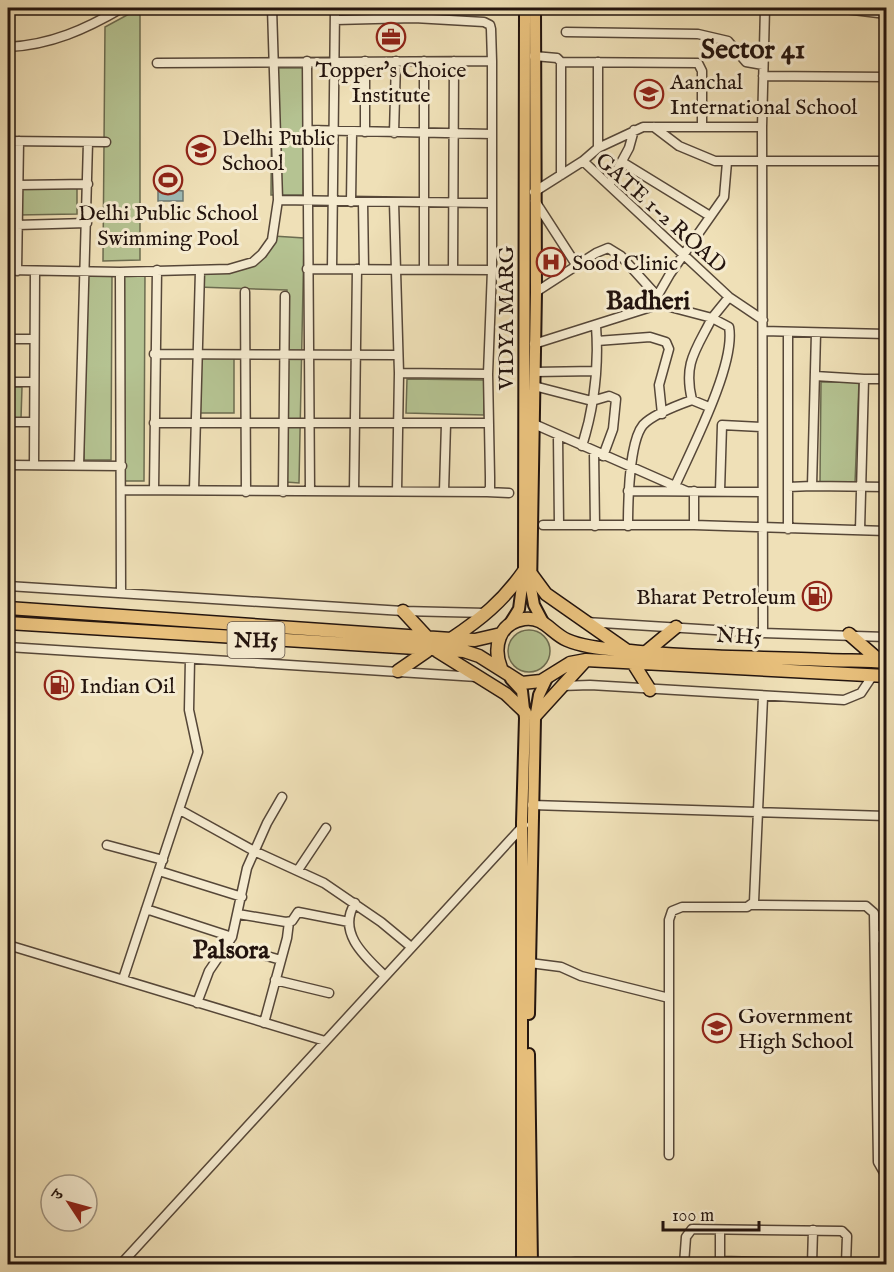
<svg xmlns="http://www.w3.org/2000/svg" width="894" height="1272" viewBox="0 0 894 1272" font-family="'IM FELL English','Noto Serif Devanagari',serif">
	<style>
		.green { fill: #b5c392; stroke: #6c6c50; stroke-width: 1.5 }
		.water { fill: #9cbbb6; stroke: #6c7873; stroke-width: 1.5 }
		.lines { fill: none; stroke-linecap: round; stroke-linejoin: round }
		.minor-casing { stroke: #564738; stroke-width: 11 }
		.major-casing { stroke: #23140e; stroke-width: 14 }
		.highway-casing { stroke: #23140e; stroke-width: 15 }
		.minor { stroke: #f5ebd0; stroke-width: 8 }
		.major { stroke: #e8c07c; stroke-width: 10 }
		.highway { stroke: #e8c07c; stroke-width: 12 }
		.labels { text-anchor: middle; stroke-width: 6; stroke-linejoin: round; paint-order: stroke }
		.shield { fill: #f5ebd0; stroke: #625448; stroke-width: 1.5 }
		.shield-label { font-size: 21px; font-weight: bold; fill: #23140e }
		.poi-label { font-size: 22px; fill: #23140e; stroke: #f5ebd0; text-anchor: start }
		.street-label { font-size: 22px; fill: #23140e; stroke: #f5ebd0 }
		.quarter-label { font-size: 26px; font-weight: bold; fill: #23140e; stroke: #f5ebd0 }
		.district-label { font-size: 28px; font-weight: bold; fill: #23140e; stroke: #f5ebd0 }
	</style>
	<rect width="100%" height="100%" fill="#efe0b7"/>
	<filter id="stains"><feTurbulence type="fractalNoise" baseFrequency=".00333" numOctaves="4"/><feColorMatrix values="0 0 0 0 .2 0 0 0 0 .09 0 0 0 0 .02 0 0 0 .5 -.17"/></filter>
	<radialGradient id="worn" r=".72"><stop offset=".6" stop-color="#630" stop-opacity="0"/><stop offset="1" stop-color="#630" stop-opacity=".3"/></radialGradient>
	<path class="green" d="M140 8V260L103 261 105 27Z
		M272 68H304L303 195H271Z
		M77 184V214L17 215V185Z
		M273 236 304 238 299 483 286 482 287 290 198 287 199 273C244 270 248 278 273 236Z
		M124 273H145L144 481H123Z
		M85 275H112L111 460H84Z
		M199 355H234V413H199Z
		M407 379 484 380V415L406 413Z
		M821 382H859L855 483 820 482Z
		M8 387H22L21 419H8Z
		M508 651a21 21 0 1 1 42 0a21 21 0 1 1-42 0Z"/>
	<path class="water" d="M158 170H178L176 190 183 191V201H158Z"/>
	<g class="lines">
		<g class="minor-casing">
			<path id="minor" d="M837 8 886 14
				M414 18V8
				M566 32 698 34 728 41 746 62 763 65
				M8 47C51 45 86 29 122 8
				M534 56 557 58 561 62 698 63 702 71V126
				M307 61 310 491
				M157 63 492 61 491 29 490 25 484 22 414 18 335 20
				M763 76 886 77
				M654 127 679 146 715 161H886
				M307 130 492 134
				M365 132V61
				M394 133 396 61
				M8 141 106 142
				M598 148V62
				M583 161 598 148 643 127H762
				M622 162 710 216
				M561 175V62
				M18 185 88 184
				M609 185 629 148 634 130
				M534 192 583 161 729 297 763 320
				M278 200 491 203
				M535 201 577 266
				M351 202 352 132
				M363 202 364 269
				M394 202 399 373 397 491
				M17 225 87 223
				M307 269 492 270
				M332 269 335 8
				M424 269V61
				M8 270 120 272 229 269 253 262 262 254 272 240 278 200 272 8
				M453 270 454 61
				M17 271 19 141
				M120 272 121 592
				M245 292 246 492
				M536 292 596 253 608 248 621 256 658 297
				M655 303 712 318 729 297
				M763 331 886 334
				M816 333 812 486 886 487
				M8 339H34
				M597 341 650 337 666 342 669 349 659 385 662 414
				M534 344 651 307 670 274 724 197 727 162
				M154 354 398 355
				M534 372 596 371
				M399 373 488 374
				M815 376 864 379
				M8 382H34
				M534 386 592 401 609 396 616 399 613 429 603 456
				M8 422H34
				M154 423H489
				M534 424 686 491
				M558 436 559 525
				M582 446C594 408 599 366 596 326
				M594 452 595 526
				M8 465 122 466
				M34 465 35 271
				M79 465 88 142
				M675 486C691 450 736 364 729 327L712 318C696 350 683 363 692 400
				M788 487 812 486
				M154 489 157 270
				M121 490 487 492 490 488V477L488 374 492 270V61
				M194 490 200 271
				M354 491 357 269
				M444 491 446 424
				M628 491 762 492
				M694 491V525
				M720 491 722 425 761 427
				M283 492 285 296
				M487 492 509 493
				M543 525H694L886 531
				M628 526C628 504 629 442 643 425 653 414 678 405 692 400L709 407
				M788 529V333
				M860 530 864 379H886
				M8 586 403 611 486 613
				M586 622 763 633 886 637
				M763 633 762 127 765 8
				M8 647 477 677
				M561 686 590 685 844 700 861 693 873 675
				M532 805 886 816
				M180 810 254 851 324 883 381 922 410 946
				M107 845 163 860
				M298 870 326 828
				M159 871 242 897
				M355 903C337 932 364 956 384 975
				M751 905 859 906H866L874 913 878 1162 886 1176
				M146 909 232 937
				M238 914 286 922 292 921 298 912 349 922
				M876 934 886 944
				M8 945 325 1041
				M224 951 256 953 281 960
				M530 963 561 967 581 976 669 998
				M123 979 198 752 189 710 190 659
				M275 980 329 993
				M197 1003 209 971 232 937 247 868 267 823 282 797
				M264 1023 287 938 289 922
				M669 1155V920L672 911 682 907H747L754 902 763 697
				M720 1261 812 1263
				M121 1264 524 825
				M558 1264 576 1262 684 1263
				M684 1264 686 1237 692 1229 842 1231 847 1236 846 1264
				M720 1264V1230
				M812 1264 813 1230"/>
		</g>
		<g class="major-casing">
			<path id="major" d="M535 8 536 292 531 588 534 605 543 622
				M509 625 519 609 524 571 525 8
				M511 679 522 691 525 718 522 823V1264
				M529 1014 535 719 539 695 547 678
				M529 1054 532 1264"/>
		</g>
		<g class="highway-casing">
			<path id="highway" d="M532 575 546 594 626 650
				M8 608 451 639 475 640 501 634
				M403 611 427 637
				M8 623 464 651 479 656 522 683 541 681 570 663 586 660 886 676
				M849 634 881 662
				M451 639C481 619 503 601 524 571
				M437 651 506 694 525 712
				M646 652 676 627
				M633 663 650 690
				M501 668C493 648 498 623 524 619 544 616 551 633 567 640 583 647 604 649 621 650 689 658 759 657 827 660 847 661 867 660 886 662
				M398 671 427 651
				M535 716 586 660"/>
		</g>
		<use href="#minor" class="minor"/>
		<use href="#major" class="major"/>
		<use href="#highway" class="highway"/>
	</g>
	<defs>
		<g id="office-ring" transform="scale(1.5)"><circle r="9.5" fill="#f5ebd0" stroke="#8f2418" stroke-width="1.5"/><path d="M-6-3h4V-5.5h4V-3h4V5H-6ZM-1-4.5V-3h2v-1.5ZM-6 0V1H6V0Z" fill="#8f2418"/></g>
		<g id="school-ring" transform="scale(1.5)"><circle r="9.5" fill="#f5ebd0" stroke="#8f2418" stroke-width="1.5"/><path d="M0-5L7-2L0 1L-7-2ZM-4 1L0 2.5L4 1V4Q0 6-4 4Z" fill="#8f2418"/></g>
		<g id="stadium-ring" transform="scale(1.5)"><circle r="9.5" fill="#f5ebd0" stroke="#8f2418" stroke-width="1.5"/><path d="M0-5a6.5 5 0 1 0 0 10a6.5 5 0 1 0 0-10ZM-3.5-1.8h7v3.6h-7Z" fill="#8f2418"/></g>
		<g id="hospital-ring" transform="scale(1.5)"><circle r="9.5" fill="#f5ebd0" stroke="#8f2418" stroke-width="1.5"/><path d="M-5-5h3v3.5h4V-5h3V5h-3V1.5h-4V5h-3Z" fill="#8f2418"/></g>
		<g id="fuel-ring" transform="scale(1.5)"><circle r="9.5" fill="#f5ebd0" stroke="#8f2418" stroke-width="1.5"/><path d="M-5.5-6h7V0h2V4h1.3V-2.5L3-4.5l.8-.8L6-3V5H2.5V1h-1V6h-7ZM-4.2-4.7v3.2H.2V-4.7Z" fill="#8f2418"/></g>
	</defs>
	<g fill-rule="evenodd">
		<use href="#office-ring" x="391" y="37"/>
		<use href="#school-ring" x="649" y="94"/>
		<use href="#school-ring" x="201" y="150"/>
		<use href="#stadium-ring" x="168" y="180"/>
		<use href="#hospital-ring" x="551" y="262"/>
		<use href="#fuel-ring" x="817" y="596"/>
		<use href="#fuel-ring" x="59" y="685"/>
		<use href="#school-ring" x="717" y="1028"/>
	</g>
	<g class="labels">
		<rect class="shield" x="227.5" y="622" width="57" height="36" rx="4.5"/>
		<g class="shield-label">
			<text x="256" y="647">NH5</text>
		</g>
		<g class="poi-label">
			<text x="391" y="77" text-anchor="middle">Topper's Choice<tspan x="391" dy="25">Institute</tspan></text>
			<text x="670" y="89">Aanchal<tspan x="670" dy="25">International School</tspan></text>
			<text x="222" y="145">Delhi Public<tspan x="222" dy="25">School</tspan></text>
			<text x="168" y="220" text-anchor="middle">Delhi Public School<tspan x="168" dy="25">Swimming Pool</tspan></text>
			<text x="572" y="270">Sood Clinic</text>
			<text x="796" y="604" text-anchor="end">Bharat Petroleum</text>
			<text x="80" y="693">Indian Oil</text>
			<text x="738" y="1023">Government<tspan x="738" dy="25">High School</tspan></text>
		</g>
		<g class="street-label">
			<text transform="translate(662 212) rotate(42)" y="8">GATE 1-2 ROAD</text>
			<text transform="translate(505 318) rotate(-90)" y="8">VIDYA MARG</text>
			<text transform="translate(739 635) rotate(3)" y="8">NH5</text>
		</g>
		<g class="quarter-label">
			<text x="648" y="309">Badheri</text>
			<text x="231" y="958">Palsora</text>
		</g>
		<g class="district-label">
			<text x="753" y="58">Sector 41</text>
		</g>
	</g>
	<rect width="894" height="1272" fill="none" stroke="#efe0b7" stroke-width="30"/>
	<rect x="9" y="9" width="876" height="1254" fill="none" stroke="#23140e" stroke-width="3"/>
	<rect x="15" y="15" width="864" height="1242" fill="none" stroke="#23140e" stroke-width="1.5"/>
	<g transform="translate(69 1203) rotate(306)"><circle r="28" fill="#f5ebd0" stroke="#a19582" stroke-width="1.5"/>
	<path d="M0-4.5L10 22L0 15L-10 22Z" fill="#8f2418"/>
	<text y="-9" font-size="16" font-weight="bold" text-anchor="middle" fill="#23140e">उ</text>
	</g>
	<path d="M663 1221v9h96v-9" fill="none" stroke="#23140e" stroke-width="3"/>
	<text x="672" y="1221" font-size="18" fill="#23140e" stroke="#f5ebd0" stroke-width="4.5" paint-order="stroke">100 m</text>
	<rect width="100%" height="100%" filter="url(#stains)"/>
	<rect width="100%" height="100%" fill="url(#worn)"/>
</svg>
